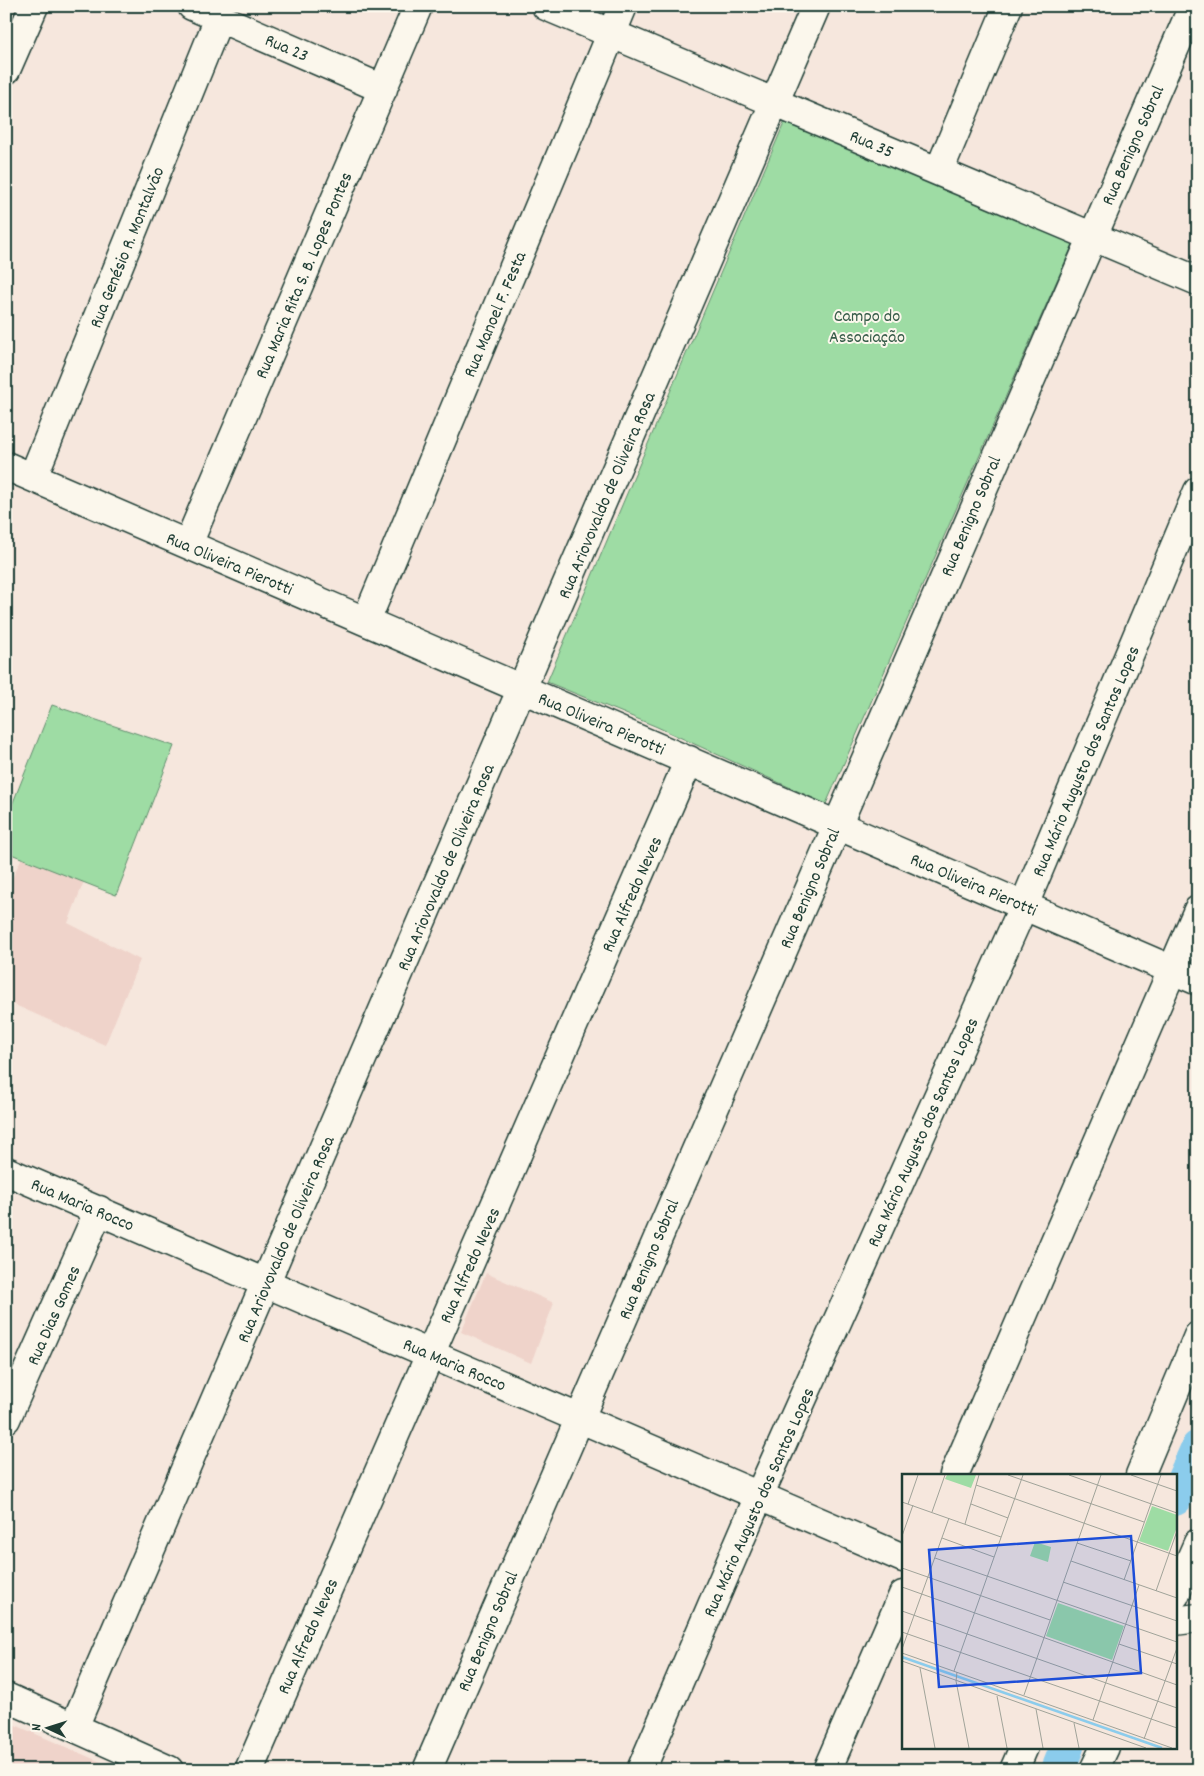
<svg xmlns="http://www.w3.org/2000/svg" width="1204" height="1776" viewBox="0 0 1204 1776" font-family="Dekko,sans-serif">
	<style>
		.built { fill: #efd3ca }
		.green { fill: #9edca4; stroke: #5e8c6c }
		.lines { fill: none; stroke-linecap: round; stroke-linejoin: round }
		.canal { stroke: #8bccec; stroke-width: 34 }
		.minor-casing { stroke: #1f3d34; stroke-width: 31 }
		.minor { stroke: #fbf7ec; stroke-width: 28 }
		.labels { text-anchor: middle; stroke-width: 4; stroke-linejoin: round; paint-order: stroke }
		.street-label { font-size: 18px; fill: #1f3d34; stroke: #fbf7ec }
		.park-label { font-size: 18px; fill: #385d4a; stroke: #fbf7ec }
		.inset-river { fill: none; stroke: #8bccec; stroke-width: 2.5 }
		.inset-road { fill: none; stroke: #a0a399; stroke-width: 1 }
		.view { fill: #1d4ed8; fill-opacity: 0.15; stroke: #1d4ed8; stroke-width: 2.5 }
		.inset-edge { fill: none; stroke: #1f3d34; stroke-width: 2.5 }
	</style>
	<rect width="100%" height="100%" fill="#f6e7dd"/>
	<filter id="ink" filterUnits="userSpaceOnUse"><feTurbulence type="fractalNoise" baseFrequency=".02" numOctaves="2"/><feDisplacementMap in="SourceGraphic" scale="10" xChannelSelector="R" yChannelSelector="G"/><feConvolveMatrix kernelMatrix="1 2 1 2 8 2 1 2 1" color-interpolation-filters="sRGB"/></filter>
	<g filter="url(#ink)">
		<path class="built" d="M24 853 86 876 68 923 140 960 105 1045 6 1001V891Z
			M486 1273 554 1303 531 1363 461 1332Z
			M6 1721 119 1770H6Z"/>
		<path class="green" d="M785 121 1073 244 826 804 655 726 547 682Z
			M52 705 174 746 116 895 6 852V820Z"/>
		<g class="lines">
			<path class="canal" d="M1175 1499 1198 1447
				M1058 1770 1067 1747"/>
			<g class="minor-casing">
				<path id="minor" d="M192 6 383 89
					M546 6 1198 281
					M6 70 34 6
					M939 171 1008 6
					M6 466 1198 981
					M33 477 219 18
					M188 544 418 6
					M366 621 623 6
					M6 1171 903 1558
					M6 1419 99 1210
					M954 1475 1198 910
					M1140 1475 1198 1336
					M1175 1595 1198 1543
					M1175 1621 1198 1618
					M6 1697 169 1770
					M74 1727 816 6
					M249 1770 689 760
					M427 1770 1193 6
					M641 1770 759 1496 1024 905 1198 491
					M827 1770 903 1595
					M1014 1770 1024 1747
					M1094 1770 1105 1747"/>
			</g>
			<use href="#minor" class="minor"/>
		</g>
	</g>
	<g class="labels">
		<g class="street-label">
			<text transform="translate(287 47) rotate(23)" y="6">Rua 23</text>
			<text transform="translate(872 143) rotate(23)" y="6">Rua 35</text>
			<text transform="translate(1132 145) rotate(-66)" y="6">Rua Benigno Sobral</text>
			<text transform="translate(126 247) rotate(-68)" y="6">Rua Genésio R. Montalvão</text>
			<text transform="translate(303 275) rotate(-67)" y="6">Rua Maria Rita S. B. Lopes Pontes</text>
			<text transform="translate(494 314) rotate(-67)" y="6">Rua Manoel F. Festa</text>
			<text transform="translate(606 495) rotate(-67)" y="6">Rua Ariovovaldo de Oliveira Rosa</text>
			<text transform="translate(970 516) rotate(-67)" y="6">Rua Benigno Sobral</text>
			<text transform="translate(230 563) rotate(23)" y="6">Rua Oliveira Pierotti</text>
			<text transform="translate(602 723) rotate(23)" y="6">Rua Oliveira Pierotti</text>
			<text transform="translate(1085 761) rotate(-67)" y="6">Rua Mário Augusto dos Santos Lopes</text>
			<text transform="translate(445 867) rotate(-67)" y="6">Rua Ariovovaldo de Oliveira Rosa</text>
			<text transform="translate(974 884) rotate(23)" y="6">Rua Oliveira Pierotti</text>
			<text transform="translate(809 888) rotate(-67)" y="6">Rua Benigno Sobral</text>
			<text transform="translate(631 894) rotate(-66)" y="6">Rua Alfredo Neves</text>
			<text transform="translate(922 1132) rotate(-66)" y="6">Rua Mário Augusto dos Santos Lopes</text>
			<text transform="translate(83 1204) rotate(23)" y="6">Rua Maria Rocco</text>
			<text transform="translate(285 1239) rotate(-67)" y="6">Rua Ariovovaldo de Oliveira Rosa</text>
			<text transform="translate(648 1259) rotate(-67)" y="6">Rua Benigno Sobral</text>
			<text transform="translate(469 1265) rotate(-66)" y="6">Rua Alfredo Neves</text>
			<text transform="translate(53 1315) rotate(-66)" y="6">Rua Dias Gomes</text>
			<text transform="translate(455 1364) rotate(23)" y="6">Rua Maria Rocco</text>
			<text transform="translate(758 1502) rotate(-66)" y="6">Rua Mário Augusto dos Santos Lopes</text>
			<text transform="translate(487 1631) rotate(-67)" y="6">Rua Benigno Sobral</text>
			<text transform="translate(307 1636) rotate(-66)" y="6">Rua Alfredo Neves</text>
		</g>
		<g class="park-label">
			<text x="867" y="321">Campo do<tspan x="867" dy="21">Associação</tspan></text>
		</g>
	</g>
	<g transform="translate(902 1474)">
		<rect width="275" height="275" fill="#f6e7dd"/>
		<path d="M45 1H74L69 14 43 5ZM250 32 275 41V53L266 77 237 67ZM133 68 149 73 146 88 128 82ZM156 129 222 152 210 186 144 162Z" fill="#9edca4"/>
		<path class="inset-river" d="M0 183 260 274"/>
		<path class="inset-road" d="M106 1 242 48M167 1 275 39M229 1 275 17M74 11 275 82M0 28 99 63M6 30 16 1M69 30 106 44M30 38 43 1M63 50 77 1M0 62 11 31M40 64 92 83M175 69 229 87M33 84 275 168M169 87 275 124M0 94 148 146M222 106 259 1M161 108 275 147M0 113 275 211M254 117 275 57M0 137 275 234M0 158 275 254M217 170 275 190M0 175 47 44M0 179 270 274M0 187 244 274M18 194 33 274M52 197 121 1M55 198 54 207 67 274M122 221 199 1M95 222 105 274M134 235 141 274M191 246 237 111M172 249 177 274M242 265 275 174"/>
		<path class="view" d="M229 62 239 199 37 213 27 76Z"/>
		<rect width="275" height="275" class="inset-edge"/>
	</g>
	<rect width="1204" height="1776" fill="none" stroke="#fbf7ec" stroke-width="25"/>
	<rect x="12" y="12" width="1179" height="1751" fill="none" stroke="#1f3d34" stroke-width="2" filter="url(#ink)"/>
	<g transform="translate(48 1728) rotate(274)" stroke="#fbf7ec" stroke-width="4" paint-order="stroke">
	<path d="M0-4L9 19L0 12L-9 19Z" fill="#1f3d34"/>
	<text y="-8" font-size="14" font-weight="bold" text-anchor="middle" fill="#1f3d34">N</text>
	</g>
</svg>
